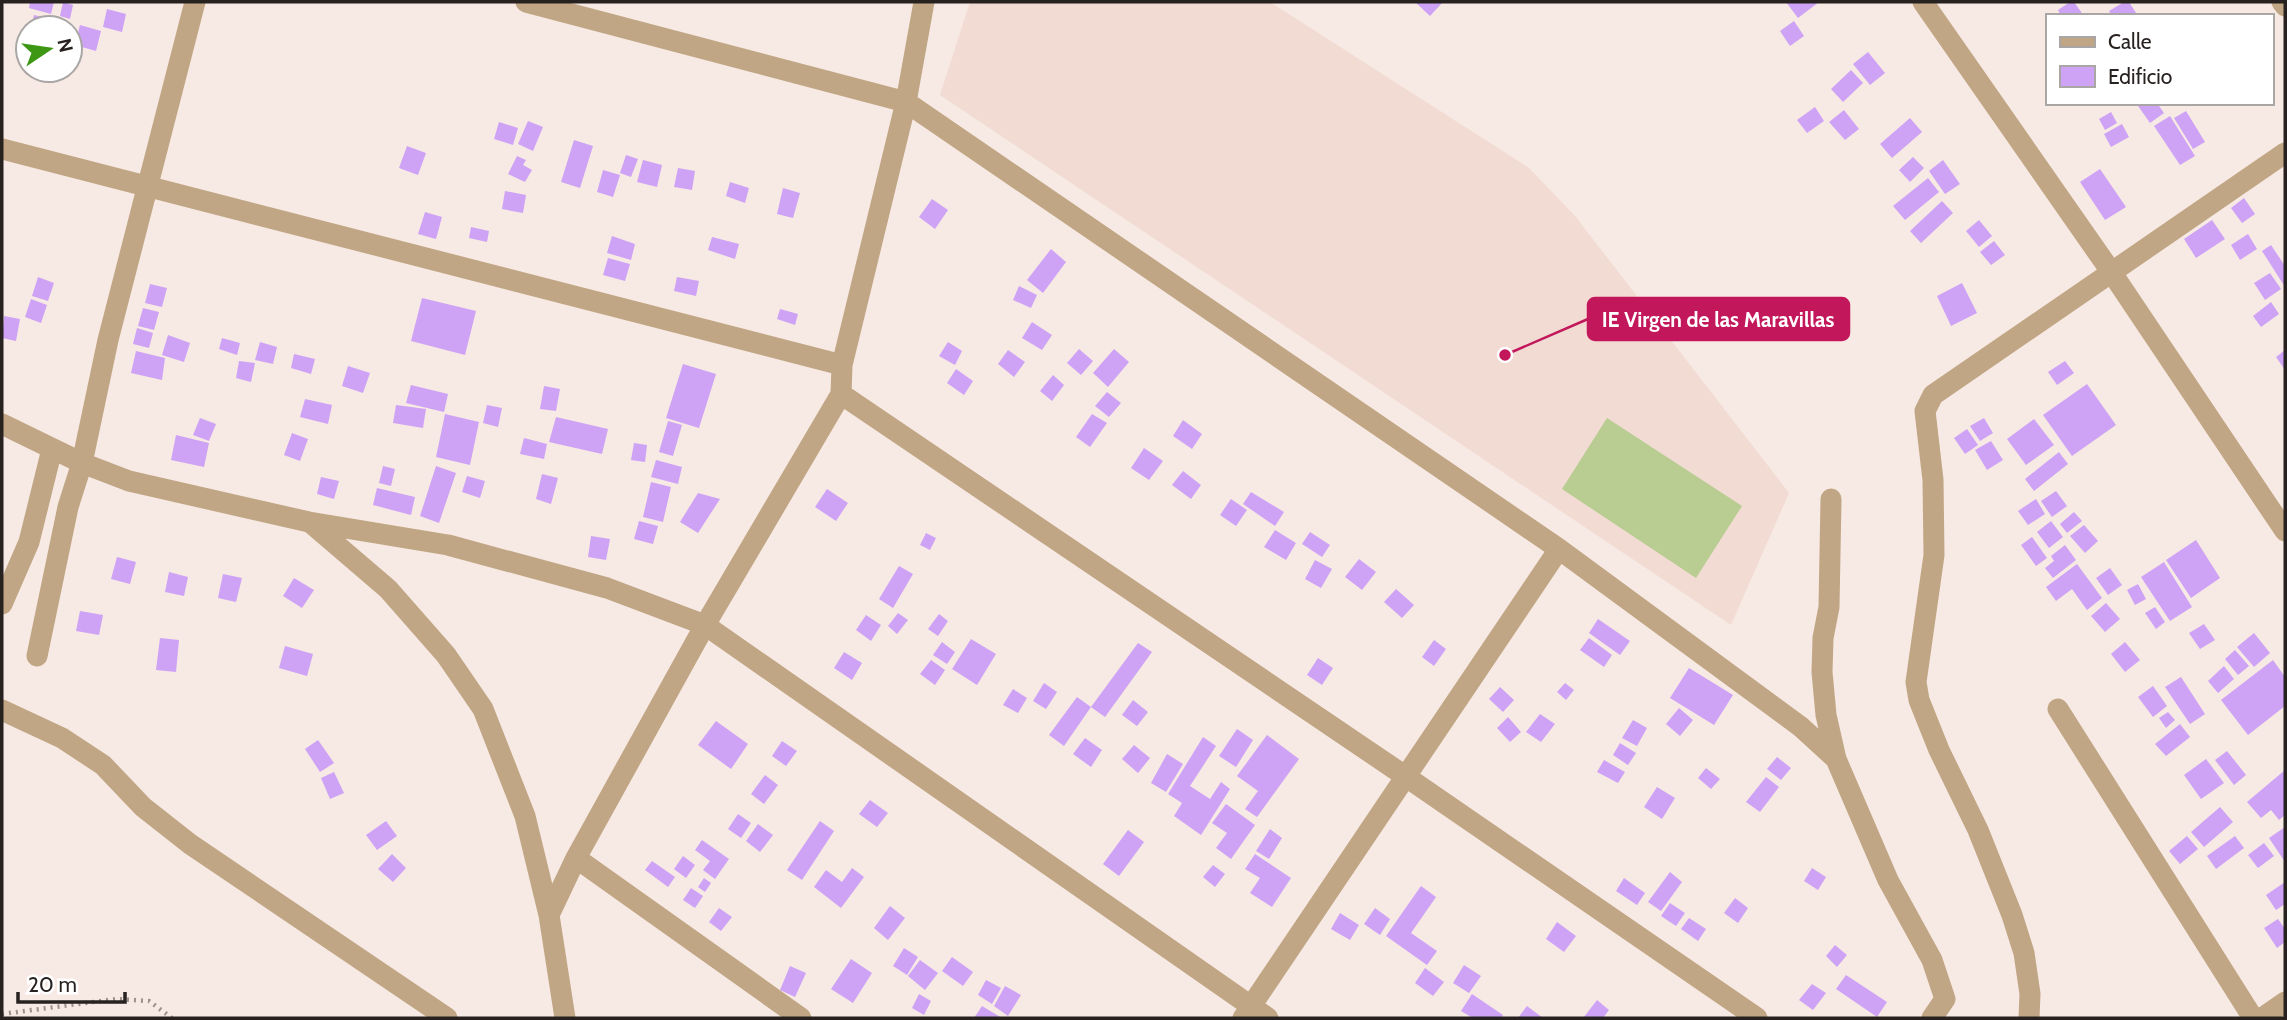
<svg xmlns="http://www.w3.org/2000/svg" width="2287" height="1020" viewBox="0 0 2287 1020" font-family="Cabin,sans-serif">
	<style>
		.built { fill: #f1dbd2 }
		.pitch { fill: #b9cd93 }
		.building { fill: #cea3f6 }
		.lines { fill: none; stroke-linecap: round; stroke-linejoin: round }
		.path { stroke: #9c918d; stroke-width: 4.5; stroke-dasharray: 2 5; stroke-linecap: butt }
		.street { stroke: #c0a684; stroke-width: 21 }
		.leader { fill: none; stroke: #c2185b; stroke-width: 2.5 }
		.callout-dot { fill: #c2185b; stroke: #fff; stroke-width: 2.5 }
		.callout { fill: #c2185b; stroke: #c2185b; stroke-width: 2.5 }
		.callout-label { font-size: 21px; text-anchor: middle; font-weight: bold; fill: #fff }
	</style>
	<rect width="100%" height="100%" fill="#f7e9e3"/>
	<path class="built" d="M970 2H1270L1529 168 1575 216 1789 493 1731 625 940 95Z"/>
	<path class="pitch" d="M1607 418 1742 506 1696 578 1562 489Z"/>
	<path class="building" d="M30 2H54L51 14 29 8Z
		M63 2 73 5 70 19 60 16Z
		M1415 2H1443L1430 16Z
		M1786 2H1819L1798 18Z
		M2070 2H2074L2084 16H2061L2058 10Z
		M2124 2H2129L2138 16H2112L2109 11Z
		M107 9 126 14 122 32 103 27Z
		M34 15 51 19 49 28H31Z
		M1794 21 1804 36 1790 46 1780 31Z
		M80 25 101 31 96 51 75 45Z
		M1868 52 1885 73 1870 85 1853 64Z
		M1851 70 1863 83 1843 102 1831 89Z
		M2136 103H2157L2164 113 2150 123Z
		M1815 107 1824 121 1807 133 1797 120Z
		M1844 110 1859 129 1845 140 1829 122Z
		M2186 111 2205 142 2193 149 2174 118Z
		M2111 112 2117 123 2105 130 2099 119Z
		M2170 116 2195 156 2180 165 2154 126Z
		M1910 118 1922 132 1892 158 1880 144Z
		M528 121 543 127 533 151 518 144Z
		M499 122 518 128 513 145 494 139Z
		M2122 124 2129 137 2111 147 2104 134Z
		M574 140 593 146 580 188 561 182Z
		M407 146 426 153 418 175 399 168Z
		M626 155 638 159 631 177 620 173Z
		M517 156 526 160 523 165 532 170 525 182 508 174Z
		M1913 157 1924 168 1910 182 1899 170Z
		M643 160 662 165 657 187 637 182Z
		M1943 160 1960 184 1945 194 1929 171Z
		M678 168 695 171 692 190 674 187Z
		M2100 169 2126 207 2105 220 2080 182Z
		M603 170 620 175 613 197 597 192Z
		M1928 178 1939 192 1905 220 1893 206Z
		M730 182 749 188 745 203 726 196Z
		M783 188 800 193 793 218 777 214Z
		M505 191 526 195 523 213 502 209Z
		M2244 198 2255 214 2242 223 2231 208Z
		M932 199 948 210 935 229 919 217Z
		M1942 201 1953 213 1921 243 1910 231Z
		M425 212 442 217 436 239 418 234Z
		M1979 220 1992 236 1979 247 1966 231Z
		M2212 220 2225 239 2196 258 2184 239Z
		M471 227 489 231 487 242 469 238Z
		M2248 234 2257 249 2240 260 2231 245Z
		M612 236 635 244 631 260 607 253Z
		M712 237 739 244 735 259 708 250Z
		M1994 241 2005 255 1991 265 1980 252Z
		M2271 245 2285 266V287L2262 251Z
		M1051 249 1066 262 1043 293 1027 280Z
		M608 258 630 264 625 281 603 275Z
		M2270 273 2281 289 2265 300 2254 283Z
		M38 277 54 283 48 301 32 296Z
		M677 277 699 281 696 296 674 291Z
		M1962 283 1977 313 1951 326 1937 296Z
		M150 284 167 288 162 307 145 303Z
		M1019 286 1037 295 1031 308 1013 300Z
		M422 298 476 311 465 355 411 341Z
		M31 299 47 305 41 323 25 317Z
		M2271 302 2279 314 2261 327 2253 316Z
		M143 308 159 312 154 330 138 326Z
		M780 309 798 314 795 325 777 319Z
		M4 316 20 319 16 341 2 338Z
		M1032 322 1052 335 1042 350 1022 338Z
		M137 328 153 333 149 348 133 344Z
		M168 335 190 343 184 362 162 355Z
		M222 338 240 343 237 355 219 349Z
		M260 342 277 347 273 364 255 360Z
		M948 342 962 351 955 365 939 356Z
		M1079 349 1093 361 1081 375 1067 363Z
		M1114 349 1129 362 1108 387 1093 373Z
		M1008 350 1025 362 1014 377 998 364Z
		M2285 350V370L2276 357Z
		M136 351 165 358 162 380 131 373Z
		M294 354 315 359 311 374 291 368Z
		M239 361 255 363 251 382 236 378Z
		M2065 361 2074 373 2057 385 2048 372Z
		M683 364 716 374 699 428 666 418Z
		M348 366 370 373 363 393 342 386Z
		M956 369 973 381 964 395 947 383Z
		M1053 375 1064 385 1052 401 1040 391Z
		M2087 384 2116 425 2072 456 2043 415Z
		M411 385 448 394 444 412 406 403Z
		M544 386 560 389 556 411 540 409Z
		M1107 392 1121 403 1109 417 1095 406Z
		M305 399 332 405 328 424 300 417Z
		M396 405 426 409 423 428 393 423Z
		M487 405 502 408 498 427 483 423Z
		M445 414 479 422 470 465 436 457Z
		M1092 414 1107 423 1090 447 1076 437Z
		M556 417 608 429 602 454 549 442Z
		M200 418 216 424 209 441 193 435Z
		M1984 418 1993 433 1980 441 1970 426Z
		M2034 419 2054 445 2026 465 2007 439Z
		M1183 420 1202 434 1192 449 1173 436Z
		M668 421 682 425 673 456 659 452Z
		M1967 429 1978 445 1965 454 1954 438Z
		M292 433 308 439 300 461 284 455Z
		M176 435 209 443 204 467 171 460Z
		M524 438 547 444 544 459 520 454Z
		M1991 441 2003 460 1987 470 1975 450Z
		M634 443 647 445 645 462 631 460Z
		M1144 448 1163 461 1149 480 1131 468Z
		M2059 452 2068 464 2034 491 2025 479Z
		M656 460 682 467 678 484 651 477Z
		M383 466 395 469 391 486 379 483Z
		M436 466 456 473 439 523 420 516Z
		M1183 471 1201 485 1191 499 1172 485Z
		M542 474 558 478 551 504 536 499Z
		M467 476 485 481 480 498 462 492Z
		M321 477 339 481 334 499 317 494Z
		M651 482 671 487 663 522 643 517Z
		M377 488 415 497 411 515 373 505Z
		M827 489 848 503 836 521 815 507Z
		M2056 491 2067 506 2052 517 2041 501Z
		M1251 492 1284 512 1275 526 1243 504Z
		M698 493 720 499 698 533 680 522Z
		M1231 499 1247 510 1236 526 1220 515Z
		M2036 499 2045 514 2028 525 2018 511Z
		M2074 512 2082 521 2067 533 2060 524Z
		M639 521 658 526 653 544 634 539Z
		M2051 521 2063 537 2049 548 2037 532Z
		M2084 525 2098 541 2085 553 2070 536Z
		M1275 530 1296 543 1286 560 1264 547Z
		M1310 532 1330 545 1322 557 1302 544Z
		M926 533 936 538 930 550 920 545Z
		M591 536 610 539 606 560 588 557Z
		M2032 537 2047 558 2036 566 2021 545Z
		M2196 540 2220 578 2191 598 2166 560Z
		M2065 545 2076 560 2053 578 2045 568 2054 561 2051 556Z
		M117 557 136 562 130 584 111 579Z
		M1359 559 1376 572 1362 590 1345 577Z
		M1315 560 1332 569 1321 588 1305 579Z
		M2164 562 2192 607 2170 621 2141 577Z
		M2077 564 2102 598 2087 610 2072 589 2056 601 2046 587Z
		M899 566 913 574 893 608 879 599Z
		M2110 568 2122 585 2108 595 2096 578Z
		M169 572 188 577 184 596 165 592Z
		M223 574 242 578 236 602 218 598Z
		M294 578 314 590 302 608 283 596Z
		M2138 584 2146 599 2135 605 2127 590Z
		M1396 589 1414 605 1402 618 1384 602Z
		M2106 603 2120 619 2105 632 2091 616Z
		M2155 607 2165 622 2156 629 2145 613Z
		M80 611 103 615 99 635 76 631Z
		M898 613 908 620 897 634 888 626Z
		M939 614 948 621 938 636 928 629Z
		M866 615 881 625 871 641 856 630Z
		M1598 619 1630 641 1620 655 1589 633Z
		M2204 624 2215 640 2200 649 2189 633Z
		M2254 633 2270 653 2254 667 2237 647Z
		M160 638 179 640 176 672 156 670Z
		M1589 638 1612 655 1604 667 1580 650Z
		M971 639 996 654 977 685 952 669Z
		M1434 640 1446 649 1434 666 1422 657Z
		M942 642 955 652 947 664 933 655Z
		M2125 642 2140 660 2125 672 2111 654Z
		M1138 643 1152 652 1105 717 1091 707Z
		M285 646 313 654 307 676 279 668Z
		M2235 650 2249 666 2238 675 2225 659Z
		M844 652 862 663 852 680 834 668Z
		M1318 658 1333 668 1322 685 1307 675Z
		M931 660 945 670 935 685 920 674Z
		M2273 660 2285 677V706L2248 735 2221 700Z
		M2224 666 2234 679 2218 693 2208 681Z
		M1689 668 1733 695 1714 725 1670 698Z
		M2181 677 2205 714 2190 724 2165 687Z
		M1044 683 1057 692 1046 709 1033 701Z
		M1565 683 1574 690 1566 700 1557 692Z
		M2153 686 2167 706 2153 717 2138 697Z
		M1500 687 1514 700 1503 712 1489 699Z
		M1013 689 1027 698 1018 713 1003 705Z
		M1077 697 1091 707 1064 746 1049 735Z
		M1133 700 1148 712 1137 726 1122 715Z
		M1679 708 1693 720 1680 736 1666 724Z
		M2168 712 2175 720 2166 728 2159 718Z
		M1540 714 1555 724 1541 742 1526 732Z
		M1508 717 1521 732 1510 742 1497 728Z
		M1633 720 1647 728 1637 746 1622 738Z
		M716 721 748 744 731 769 698 745Z
		M2180 724 2190 737 2166 756 2155 744Z
		M1237 729 1253 740 1236 767 1219 756Z
		M1267 735 1299 759 1257 817 1245 809 1258 791 1237 776Z
		M1203 737 1216 746 1190 786 1210 799 1221 782 1230 789 1201 835 1174 816 1182 803 1168 794Z
		M1085 738 1102 750 1091 767 1073 754Z
		M318 740 334 763 320 772 305 749Z
		M782 741 797 751 786 766 772 756Z
		M1620 743 1636 753 1628 765 1613 755Z
		M1134 745 1150 758 1138 773 1122 759Z
		M2227 751 2246 775 2234 785 2215 760Z
		M1167 754 1183 764 1166 792 1151 783Z
		M1777 757 1791 768 1781 780 1767 769Z
		M2206 759 2224 783 2201 799 2184 775Z
		M1604 760 1625 772 1618 783 1597 772Z
		M1706 768 1720 779 1711 789 1698 778Z
		M2285 770V815L2279 820 2271 810 2261 818 2247 802Z
		M334 772 344 793 330 799 321 778Z
		M765 775 778 785 764 804 751 794Z
		M1766 777 1779 787 1760 812 1746 802Z
		M1657 787 1675 798 1662 819 1644 807Z
		M870 800 888 813 877 827 859 814Z
		M1226 804 1255 825 1231 859 1216 848 1227 833 1212 823Z
		M2220 807 2233 822 2204 847 2191 832Z
		M738 814 751 823 741 838 728 829Z
		M386 821 397 836 377 850 366 835Z
		M820 821 834 831 802 880 787 870Z
		M758 824 773 835 760 852 746 841Z
		M2285 827V862L2269 838Z
		M1270 829 1282 838 1269 859 1256 851Z
		M1128 830 1144 842 1119 876 1103 864Z
		M2187 836 2198 849 2180 864 2169 851Z
		M2235 836 2244 848 2216 869 2207 856Z
		M702 840 729 859 715 879 703 870 710 861 695 850Z
		M2264 843 2274 856 2258 868 2248 855Z
		M392 854 406 868 393 882 378 869Z
		M1255 854 1291 878 1272 907 1250 893 1260 878 1245 869Z
		M683 856 695 865 686 878 674 869Z
		M652 861 675 877 668 887 645 870Z
		M1213 865 1225 874 1215 887 1203 877Z
		M852 868 864 877 841 908 814 887 826 870 842 882Z
		M1812 868 1826 877 1818 890 1804 881Z
		M1670 872 1682 882 1661 911 1648 902Z
		M704 878 711 883 705 892 698 887Z
		M1624 878 1645 893 1637 905 1616 891Z
		M2285 882V904L2276 910 2266 895Z
		M1421 886 1436 897 1411 933 1437 951 1427 965 1386 936Z
		M691 888 703 896 695 908 683 900Z
		M1735 898 1748 908 1738 923 1724 913Z
		M1670 903 1685 913 1676 926 1661 916Z
		M890 906 905 918 888 940 874 928Z
		M719 908 732 917 721 931 709 922Z
		M1375 908 1390 919 1380 935 1364 924Z
		M1340 913 1359 925 1350 940 1331 929Z
		M1689 918 1706 929 1698 941 1681 929Z
		M2278 919 2285 929V942L2277 948 2264 928Z
		M1557 922 1576 936 1564 952 1546 939Z
		M1835 945 1847 955 1837 967 1826 956Z
		M904 948 918 957 907 975 893 966Z
		M952 957 973 972 963 986 942 971Z
		M851 959 872 973 853 1003 831 989Z
		M920 960 938 973 925 990 908 976Z
		M1464 965 1481 976 1469 993 1453 983Z
		M790 966 806 973 795 997 780 990Z
		M1425 968 1444 982 1433 996 1415 983Z
		M1846 975 1887 1002 1877 1017 1836 989Z
		M986 980 1001 988 992 1004 978 995Z
		M1812 984 1826 993 1813 1010 1799 1000Z
		M1005 986 1021 995 1008 1016 994 1006Z
		M919 994 931 1001 924 1015 912 1008Z
		M1472 994 1503 1015 1501 1018H1473L1461 1011Z
		M1597 1000 1609 1010 1603 1018H1586L1584 1017Z
		M982 1006 1002 1018H974Z
		M1527 1006 1543 1018H1518Z"/>
	<g class="lines">
		<path class="path" d="M2 1014 116 999 149 1001 172 1018"/>
		<path class="street" d="M526 2 906 102 1559 549 1801 727 1836 759 1888 880 1932 960 1945 999 1932 1018
			M1923 2 2112 273 2285 531
			M2282 2 2285 6
			M2 149 842 365
			M841 394 1405 776 1757 1018
			M2 424 82 463 129 481 309 522 448 545 607 588 705 625 1268 1018
			M1831 499 1829 607 1823 638 1822 672 1826 715 1836 759
			M311 523 388 589 446 655 483 709 525 816 549 915
			M2 604 29 542 52 449
			M37 656 68 507 82 463 108 340 195 2
			M2058 709 2253 1018
			M2 710 62 738 103 765 143 807 190 844 447 1018
			M576 858 801 1018
			M565 1018 549 915 576 858 705 625 841 394 842 365 906 102 924 2
			M1243 1018 1559 549
			M2029 1018 2030 994 2024 953 2012 915 1978 830 1939 750 1919 700 1916 682 1934 555 1933 480 1925 411 1933 395 2285 153
			M2262 1018 2285 1002"/>
	</g>
	<path class="leader" d="M1505 355L1588 319"/>
	<circle class="callout-dot" cx="1505" cy="355" r="7"/>
	<rect class="callout" x="1588" y="298" width="261" height="42" rx="7"/>
	<g class="callout-label">
		<text x="1718" y="327">IE Virgen de las Maravillas</text>
	</g>
	<rect width="2287" height="1020" fill="none" stroke="#27211f" stroke-width="7"/>
	<rect x="2046" y="14" width="228" height="91" fill="#ffffff" stroke="#a9a6a5" stroke-width="2"/>
	<rect x="2060" y="37" width="35" height="10" fill="#c0a684" stroke="#a9a6a5" stroke-width="2"/>
	<text x="2108" y="49" font-size="21" fill="#27211f">Calle</text>
	<rect x="2060" y="66" width="35" height="21" fill="#cea3f6" stroke="#a9a6a5" stroke-width="2"/>
	<text x="2108" y="84" font-size="21" fill="#27211f">Edificio</text>
	<g transform="translate(49 49) rotate(77)"><circle r="33" fill="#ffffff" stroke="#a9a6a5" stroke-width="2"/>
	<path d="M0-5L12 26L0 18L-12 26Z" fill="#3d9713"/>
	<text y="-10" font-size="19" font-weight="bold" text-anchor="middle" fill="#27211f">N</text>
	</g>
	<path d="M18 992v10h107v-10" fill="none" stroke="#27211f" stroke-width="3.5"/>
	<text x="28" y="992" font-size="21" fill="#27211f" stroke="#ffffff" stroke-width="5" paint-order="stroke">20 m</text>
</svg>
